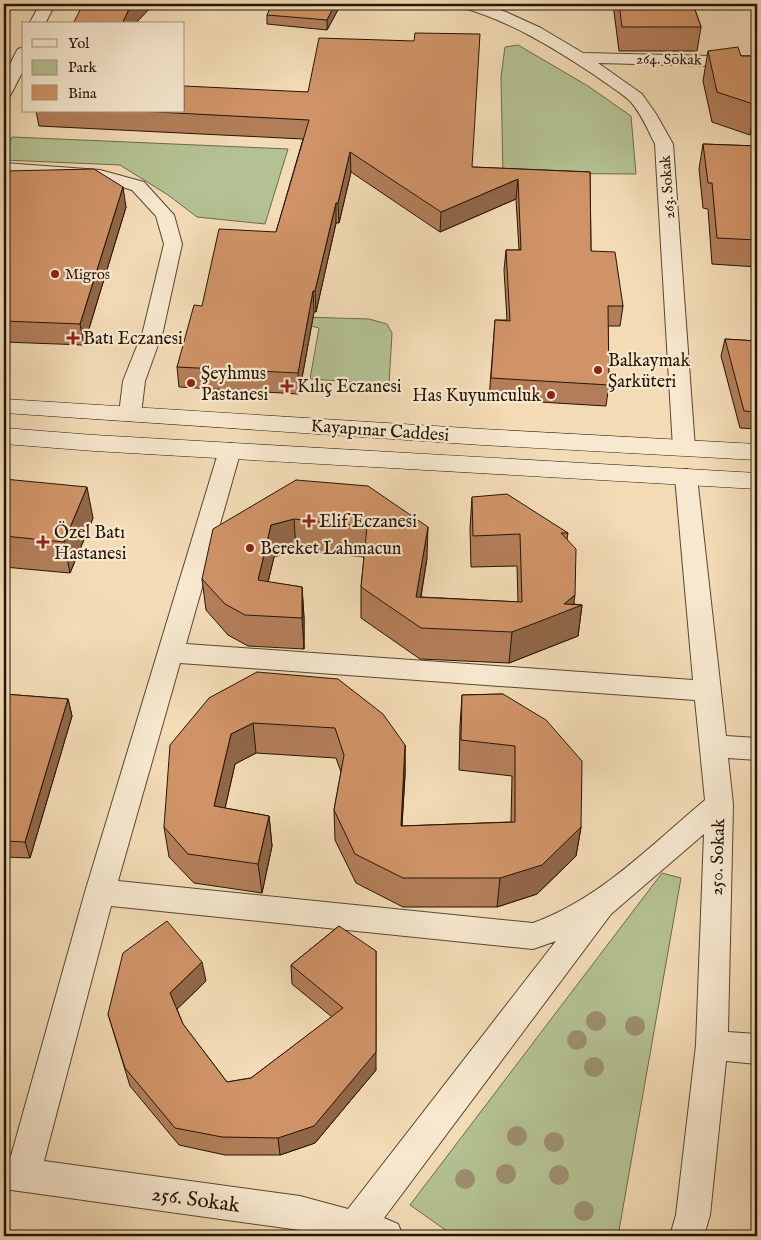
<svg xmlns="http://www.w3.org/2000/svg" width="761" height="1240" viewBox="0 0 761 1240" font-family="'IM FELL English',serif">
	<style>
		.green { fill: #b4c192; stroke: #6c6b4c }
		.lines { fill: none; stroke-linecap: round; stroke-linejoin: round }
		.street-casing { stroke: #584632; stroke-width: 2 }
		.secondary-casing { stroke: #251507; stroke-width: 1 }
		.street { fill: #f7e8cf; fill-rule: evenodd }
		.secondary { fill: #f7e8cf; fill-rule: evenodd }
		.tree { fill: #9d8f70 }
		.wall { fill: #b27e59; stroke: #251507 }
		.shaded-wall { fill: #916748; stroke: #251507 }
		.building { fill: #cf9367; stroke: #251507 }
		.poi-dot { fill: #8f2418; stroke: #f7e8cf; stroke-width: 2 }
		.labels { text-anchor: middle; stroke-width: 4.5; stroke-linejoin: round; paint-order: stroke }
		.far-street-label { font-size: 15px; fill: #251507; stroke: #f7e8cf }
		.far-poi-label { font-size: 15px; fill: #251507; stroke: #f7e8cf; text-anchor: start }
		.poi-label { font-size: 18px; fill: #251507; stroke: #f7e8cf; text-anchor: start }
		.street-label { font-size: 18px; fill: #251507; stroke: #f7e8cf }
		.near-street-label { font-size: 21px; fill: #251507; stroke: #f7e8cf }
	</style>
	<rect width="100%" height="100%" fill="#f2dbb5"/>
	<filter id="stains"><feTurbulence type="fractalNoise" baseFrequency=".004" numOctaves="4"/><feColorMatrix values="0 0 0 0 .2 0 0 0 0 .09 0 0 0 0 .02 0 0 0 .5 -.17"/></filter>
	<radialGradient id="worn" r=".72"><stop offset=".6" stop-color="#630" stop-opacity="0"/><stop offset="1" stop-color="#630" stop-opacity=".3"/></radialGradient>
	<path class="green" d="M518 45 588 86 631 116 636 174 503 173 501 77 505 47Z
		M12 137 288 149 265 224 197 217 168 195 120 165 4 160V152Z
		M303 317 369 319 387 324 392 333 389 384 310 379 319 328 302 324Z
		M662 873 681 878 618 1236H454L410 1205Z"/>
	<g class="lines">
		<g class="street-casing">
			<path id="street" d="M40 4H55L45 24H29Z
				M458 4H482L506 12 541 28 583 53 757 57V67L598 63 642 94 656 114 673 144 695 448 692 453 684 455 676 453 673 448 655 144C648 130 641 113 630 101 619 91 605 83 593 74 551 46 509 21 461 7Z
				M24 47V69L10 96 4 98V77L16 52 18 49Z
				M4 163 100 170 144 182 174 215 182 244 163 331 145 381 141 414 138 419 130 421 122 419 119 414 123 381 143 331 164 244 156 216 132 190 99 180 4 173Z
				M230 443 238 445 241 450 186 644 693 680 675 477 678 472 686 469 694 472 697 477 726 736 757 738V760L728 758 733 804 728 1032 757 1034V1064L726 1061 710 1215 704 1236H670L676 1215 696 1045 704 834 611 914 384 1218 398 1224 403 1236H322L300 1230 4 1189V1155L11 1156 85 892 219 450 222 445ZM180 663 695 700 705 800C651 845 600 899 533 923L118 881ZM111 906 533 949 556 941 348 1209 300 1196 44 1161Z"/>
		</g>
		<g class="secondary-casing">
			<path id="secondary" d="M4 399 482 429 757 444V460L482 445 4 413Z
				M4 428 94 435 757 473V489L94 451 4 444Z"/>
		</g>
		<use href="#street" class="street"/>
		<use href="#secondary" class="secondary"/>
	</g>
	<g class="tree">
		<circle cx="596" cy="1021" r="10"/>
		<circle cx="635" cy="1026" r="10"/>
		<circle cx="577" cy="1040" r="10"/>
		<circle cx="594" cy="1067" r="10"/>
		<circle cx="517" cy="1136" r="10"/>
		<circle cx="554" cy="1142" r="10"/>
		<circle cx="506" cy="1174" r="10"/>
		<circle cx="559" cy="1175" r="10"/>
		<circle cx="465" cy="1179" r="10"/>
		<circle cx="584" cy="1211" r="10"/>
	</g>
	<path class="wall" d="M341 4 327 30 267 24V15Z
		M613 4H693L701 27 697 51H619Z
		M708 51 741 56H757V122H752L750 135 712 122 703 81Z
		M308 92 472 167 590 172 591 251 623 306 620 326H608L609 385 606 406 489 399 495 320H507L504 270 506 250H519L516 199 440 232 351 172 339 223H336L316 312H314L299 394 179 387 177 367 202 306 276 232 303 139 39 126 36 111H184Z
		M703 144 757 146V267L712 264 708 209 703 208 699 169Z
		M4 171 126 207 84 345 4 342Z
		M725 339 757 341V429L740 428 721 356Z
		M4 479 93 518 70 573 4 567Z
		M296 480 427 558 421 597 518 602 517 566 471 567 470 528 472 497 568 533 567 539 574 604 582 605 578 636 509 663 420 659 361 618V587L364 557 296 550 274 557 268 582 302 587 304 618V649L248 646 228 635 206 610 202 579Z
		M257 672 405 745V775L402 826 511 822 512 776 459 770 460 726 462 695 503 694 581 827 576 856 537 894 497 907H403L356 883 335 840 334 810 341 772 336 758 256 753 235 764 225 808 269 816 272 846 262 893 194 883 169 857 164 827Z
		M4 694 68 699 72 716 30 858 4 857Z
		M339 926 376 1070 315 1143 280 1155H225L179 1145 130 1086 108 1014 206 981 177 1009 183 1024 227 1082 251 1078 332 1017 292 984 291 965Z"/>
	<path class="shaded-wall" d="M134 4H154L135 24H122L129 9Z
		M335 4H341L327 30V20Z
		M350 152 351 172 339 223 338 203Z
		M518 179 516 199 440 232 441 212Z
		M123 187 126 207 84 345 80 324Z
		M336 203V223L316 312 315 291Z
		M313 291 314 312 299 394 298 373Z
		M87 487 93 518 70 573 64 542Z
		M294 519 296 550 274 557 261 611 258 580 271 525Z
		M428 527 427 558 416 624V597Z
		M302 587 304 618V649L302 618Z
		M575 595 573 608 582 605 578 636 509 663 512 632 564 604Z
		M68 699 72 716 30 858 25 842Z
		M253 723 256 753 235 764 219 835 214 806 231 734Z
		M405 745V775L400 855 401 826Z
		M269 816 272 846 262 893 258 864Z
		M581 827 576 856 537 894 497 907 500 878Z
		M376 951V1070L315 1143 280 1155 278 1138Z
		M202 962 206 981 174 1012 170 993Z"/>
	<path class="building" d="M83 4H134L129 9 122 24H73Z
		M272 4H335L327 20 267 15Z
		M619 4H693L701 27H622Z
		M415 33 480 34 472 167 590 172 591 251 615 252 623 306H608L609 385 491 378 495 320 510 321 506 250H521L518 179 441 212 350 152 338 203H336L315 291H313L298 373 177 367 194 305 202 306 219 229 276 232 309 120 137 111H184V86L308 92 319 38 414 41Z
		M738 47 741 56H757V92H751L756 105 717 92 708 51Z
		M703 144 757 146V240L717 238 712 183H708Z
		M94 169 123 187 80 324 4 321V171Z
		M725 339 757 341V412L744 411Z
		M4 479 87 487 64 542 4 536Z
		M296 480 368 486 428 527 416 597 522 602 520 534 473 536 472 497 507 494 568 533H561L576 549 575 595 564 604 582 605 512 632 421 628 361 587 367 527 294 519 271 525 258 580 302 587V618L245 615 225 604 202 579 213 529Z
		M257 672 338 679 383 714 405 745 401 826 515 822V746L461 740 462 695 503 694 546 720 582 761 581 827 542 865 500 878H403L355 854 334 810 344 755 335 728 253 723 231 734 214 806 269 816 258 864 188 854 164 827 170 745 209 698Z
		M4 694 68 699 25 842 4 841Z
		M167 921 202 962 170 993 183 1024 227 1082 251 1078 343 1008 291 965 339 926 376 951V1052L314 1126 278 1138 222 1137 175 1128 125 1068 108 1014 123 953Z"/>
	<g class="poi-dot">
		<circle cx="55" cy="274" r="5"/>
		<path d="M70.5 330.5h5v5h5v5h-5v5h-5v-5h-5v-5h5z"/>
		<circle cx="598" cy="370" r="5"/>
		<circle cx="191" cy="383" r="5"/>
		<path d="M284.5 378.5h5v5h5v5h-5v5h-5v-5h-5v-5h5z"/>
		<circle cx="551" cy="395" r="5"/>
		<path d="M306.5 513.5h5v5h5v5h-5v5h-5v-5h-5v-5h5z"/>
		<path d="M40.5 534.5h5v5h5v5h-5v5h-5v-5h-5v-5h5z"/>
		<circle cx="250" cy="548" r="5"/>
	</g>
	<g class="labels">
		<g class="far-street-label">
			<text transform="translate(669 59) rotate(1)" y="5">264. Sokak</text>
			<text transform="translate(667 187) rotate(-94)" y="5">263. Sokak</text>
		</g>
		<g class="far-poi-label">
			<text x="65" y="279">Migros</text>
		</g>
		<g class="poi-label">
			<text x="83" y="344">Batı Eczanesi</text>
			<text x="608" y="366">Balkaymak<tspan x="608" dy="21">Şarküteri</tspan></text>
			<text x="201" y="379">Şeyhmus<tspan x="201" dy="21">Pastanesi</tspan></text>
			<text x="297" y="392">Kılıç Eczanesi</text>
			<text x="541" y="401" text-anchor="end">Has Kuyumculuk</text>
			<text x="319" y="527">Elif Eczanesi</text>
			<text x="54" y="538">Özel Batı<tspan x="54" dy="21">Hastanesi</tspan></text>
			<text x="260" y="554">Bereket Lahmacun</text>
		</g>
		<g class="street-label">
			<text transform="translate(380 430) rotate(4)" y="6">Kayapınar Caddesi</text>
			<text transform="translate(717 857) rotate(-88)" y="6">250. Sokak</text>
		</g>
		<g class="near-street-label">
			<text transform="translate(196 1199) rotate(8)" y="7">256. Sokak</text>
		</g>
	</g>
	<rect width="761" height="1240" fill="none" stroke="#f2dbb5" stroke-width="20"/>
	<rect x="5" y="5" width="751" height="1230" fill="none" stroke="#251507" stroke-width="2.5"/>
	<rect x="10" y="10" width="741" height="1220" fill="none" stroke="#251507"/>
	<rect x="22" y="22" width="162" height="90" fill="#f7e8cf" stroke="#a3947f"/>
	<rect x="32" y="39" width="25" height="8" fill="#f7e8cf" stroke="#a3947f"/>
	<text x="68" y="48" font-size="15" fill="#251507">Yol</text>
	<rect x="32" y="60" width="25" height="15" fill="#b4c192" stroke="#a3947f"/>
	<text x="68" y="72" font-size="15" fill="#251507">Park</text>
	<rect x="32" y="85" width="25" height="15" fill="#cf9367" stroke="#a3947f"/>
	<text x="68" y="98" font-size="15" fill="#251507">Bina</text>
	<rect width="100%" height="100%" filter="url(#stains)"/>
	<rect width="100%" height="100%" fill="url(#worn)"/>
</svg>
